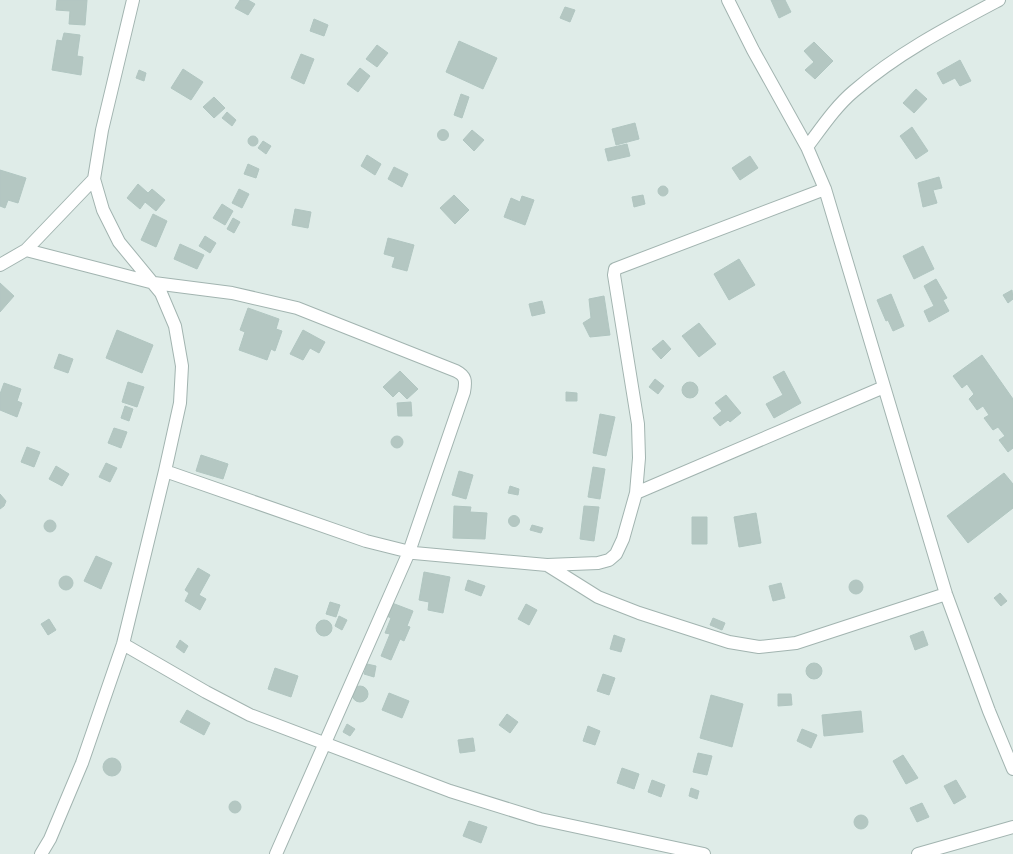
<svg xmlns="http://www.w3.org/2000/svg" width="1013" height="854" viewBox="0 0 1013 854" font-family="'Space Grotesk',sans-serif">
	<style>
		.building { fill: #b4c7c2; stroke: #b1c6c1 }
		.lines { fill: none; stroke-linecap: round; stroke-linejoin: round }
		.minor-casing { stroke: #a2b4b0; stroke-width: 14 }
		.minor { stroke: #fff; stroke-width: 12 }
	</style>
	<rect width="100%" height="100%" fill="#dfece8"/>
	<path class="building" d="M57 0H87L85 25 69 24 70 11 56 10Z
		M240 0H248L255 4 248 15 235 8Z
		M771 0H785L791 12 779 18Z
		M565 7 575 10 570 22 560 18Z
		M314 19 328 25 324 36 310 31Z
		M64 33 80 35 77 56 83 57 81 75 52 70 57 40 62 41Z
		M459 41 497 58 483 89 446 72Z
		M814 42 833 61 815 79 805 70 814 62 804 51Z
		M377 45 388 53 377 67 366 59Z
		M301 54 314 59 304 84 291 78Z
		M960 60 971 81 960 86 955 78 943 84 937 73Z
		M360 68 370 76 358 92 347 84Z
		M183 69 203 82 191 100 171 88Z
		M139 70 146 73 144 81 136 78Z
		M916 89 927 99 914 113 903 103Z
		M461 94 469 97 462 118 454 115Z
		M214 97 225 108 214 118 203 107Z
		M227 112 236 120 232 126 222 118Z
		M635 123 639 139 616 145 612 129Z
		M912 127 928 151 916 159 900 136Z
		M437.5 135a5.5 5.5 0 1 1 11 0a5.5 5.5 0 1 1-11 0Z
		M472 130 484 140 474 151 463 140Z
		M248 141a5 5 0 1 1 10 0a5 5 0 1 1-10 0Z
		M263 141 271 146 266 154 258 148Z
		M627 144 630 156 608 161 605 149Z
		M367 155 381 164 375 175 361 166Z
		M750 156 758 168 740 180 732 168Z
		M248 164 259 169 256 178 244 174Z
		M394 167 408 174 402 187 388 179Z
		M0 170 26 178 18 203 8 200 5 208 0 206Z
		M939 177 942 188 933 190 937 203 923 207 918 183Z
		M138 184 148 193 152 189 165 200 156 211 145 202 140 209 127 198Z
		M658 191a5 5 0 1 1 10 0a5 5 0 1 1-10 0Z
		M239 189 249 194 242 208 232 203Z
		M454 195 469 210 455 224 440 208Z
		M643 195 645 204 634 207 632 197Z
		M522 196 534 200 525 225 504 217 511 198 520 202Z
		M222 204 233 211 225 225 213 218Z
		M295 209 311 212 308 228 292 225Z
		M153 214 167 221 156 247 141 240Z
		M233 218 240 222 234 233 227 229Z
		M205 236 216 243 210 253 199 246Z
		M388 238 414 245 407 271 392 267 395 257 384 254Z
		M180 244 204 255 197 269 174 259Z
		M923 246 934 269 914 279 903 256Z
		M739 259 755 285 729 300 714 274Z
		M936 279 947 298 943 300 949 311 929 322 924 311 934 306 924 286Z
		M0 283 14 296 0 312Z
		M1012 290 1013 299 1008 303 1003 295Z
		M891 294 904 326 893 331 888 320 886 321 877 300Z
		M604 296 610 335 590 337 583 323 591 318 589 299Z
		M542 301 545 313 532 316 529 304Z
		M248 308 279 319 276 329 282 331 275 351 271 349 267 360 239 350 245 332 240 330Z
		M699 323 716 344 699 357 682 336Z
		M117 330 153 345 142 373 106 358Z
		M303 330 325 342 319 353 310 348 303 360 290 354Z
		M663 340 671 349 661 359 652 349Z
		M59 354 73 359 68 373 54 368Z
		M982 355 1013 399V448L1008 452 999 440 1005 436 998 427 993 430 984 418 989 415 983 406 977 410 969 399 974 394 967 384 962 388 953 376Z
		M400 371 418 389 407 399 399 391 393 397 383 387Z
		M784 371 801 403 774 418 766 404 783 395 773 377Z
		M655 379 664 386 658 394 649 387Z
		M128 382 144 387 137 407 122 402Z
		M682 390a8 8 0 1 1 16 0a8 8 0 1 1-16 0Z
		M4 383 21 389 17 401 22 403 17 417 0 410V394Z
		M566 392 577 393V401H566Z
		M726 395 741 413 730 422 728 420 720 426 713 418 722 411 715 403Z
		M411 402 412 416H398L397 403Z
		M125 406 133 409 129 421 121 418Z
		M600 414 615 417 606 456 593 453Z
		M114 428 127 432 121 448 108 443Z
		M391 442a6 6 0 1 1 12 0a6 6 0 1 1-12 0Z
		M27 447 40 452 34 467 21 462Z
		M201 455 228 464 223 479 196 471Z
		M106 463 117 468 110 482 99 477Z
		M56 466 69 474 62 486 49 479Z
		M593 467 605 469 600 499 588 497Z
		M459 471 473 475 466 499 452 495Z
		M1004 473 1013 484V508L968 543 947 516Z
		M510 486 519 489 518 495 508 493Z
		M0 494 6 501 4 506 0 509Z
		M454 506 471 507 470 512 487 513 485 539 453 538Z
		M584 506 599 507 594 541 580 539Z
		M756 513 761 543 739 547 734 517Z
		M508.5 521a5.5 5.5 0 1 1 11 0a5.5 5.5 0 1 1-11 0Z
		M692 517H707V544H692Z
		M44 526a6 6 0 1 1 12 0a6 6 0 1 1-12 0Z
		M532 525 543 528 541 533 530 530Z
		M96 556 112 563 101 589 84 581Z
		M198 568 210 575 199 595 206 599 200 610 185 601 189 593 185 590Z
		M424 572 450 577 443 613 428 610 429 602 419 600Z
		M59 583a7 7 0 1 1 14 0a7 7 0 1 1-14 0Z
		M849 587a7 7 0 1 1 14 0a7 7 0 1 1-14 0Z
		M468 580 485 586 481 596 465 590Z
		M781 583 785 598 773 601 769 586Z
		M1000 593 1007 601 1001 606 994 598Z
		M330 602 340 605 336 617 326 614Z
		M392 603 413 611 407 626 410 627 404 641 400 639 391 660 381 656 390 634 385 633 391 618 387 616Z
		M526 604 537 610 529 625 518 619Z
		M339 616 347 620 342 630 335 626Z
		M713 618 725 623 722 630 710 625Z
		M49 619 56 630 48 635 41 624Z
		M316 628a8 8 0 1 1 16 0a8 8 0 1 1-16 0Z
		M923 631 928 645 915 650 910 636Z
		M614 635 625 639 621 652 610 649Z
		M180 640 188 646 184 653 176 647Z
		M806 671a8 8 0 1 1 16 0a8 8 0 1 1-16 0Z
		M367 664 376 666 374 677 364 674Z
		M275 668 298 676 291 697 268 689Z
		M603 674 615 678 609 695 597 691Z
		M352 694a8 8 0 1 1 16 0a8 8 0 1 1-16 0Z
		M389 693 409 701 402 718 382 710Z
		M778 694H791L792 705 778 706Z
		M711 695 743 704 732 747 700 738Z
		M187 710 210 723 204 735 180 722Z
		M861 711 863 732 824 736 822 715Z
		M507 714 518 722 510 733 499 725Z
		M347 724 355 729 350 736 343 732Z
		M588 726 600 731 595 745 583 741Z
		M802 729 817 735 811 748 797 741Z
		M473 738 475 751 460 753 458 740Z
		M698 753 712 756 707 775 693 772Z
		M903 755 918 778 906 784 893 761Z
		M103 767a9 9 0 1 1 18 0a9 9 0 1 1-18 0Z
		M622 768 639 774 634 789 617 783Z
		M652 780 665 785 661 797 648 792Z
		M956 780 966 797 954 804 944 786Z
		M691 788 699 791 697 799 689 796Z
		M229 807a6 6 0 1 1 12 0a6 6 0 1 1-12 0Z
		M922 803 929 817 917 822 910 808Z
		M854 822a7 7 0 1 1 14 0a7 7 0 1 1-14 0Z
		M469 821 487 827 481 843 463 836Z"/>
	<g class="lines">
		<g class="minor-casing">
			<path id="minor" d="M728 0 753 50 807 147 825 189 946 594 989 711 1013 769
				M807 147C822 127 836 106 854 91 898 53 948 27 999 0
				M26 250 154 283 232 293 297 308 456 371C466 376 466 381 464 392L409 552 276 854
				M0 265 26 250 94 179
				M165 471 366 541 414 553 547 565 598 563 609 560 616 554 623 539 636 493 639 458 638 424 614 275 615 269 825 189
				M636 493 884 387
				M547 565 598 597 639 613 729 642 759 647 796 643 946 594
				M123 644 206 692 250 715 450 791 540 819 704 854
				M41 854 50 839 82 763 123 644 165 471 180 403 182 366 175 326 161 293 119 242 103 210 94 179 102 130 133 0
				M918 854 1013 827"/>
		</g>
		<use href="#minor" class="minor"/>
	</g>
</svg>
